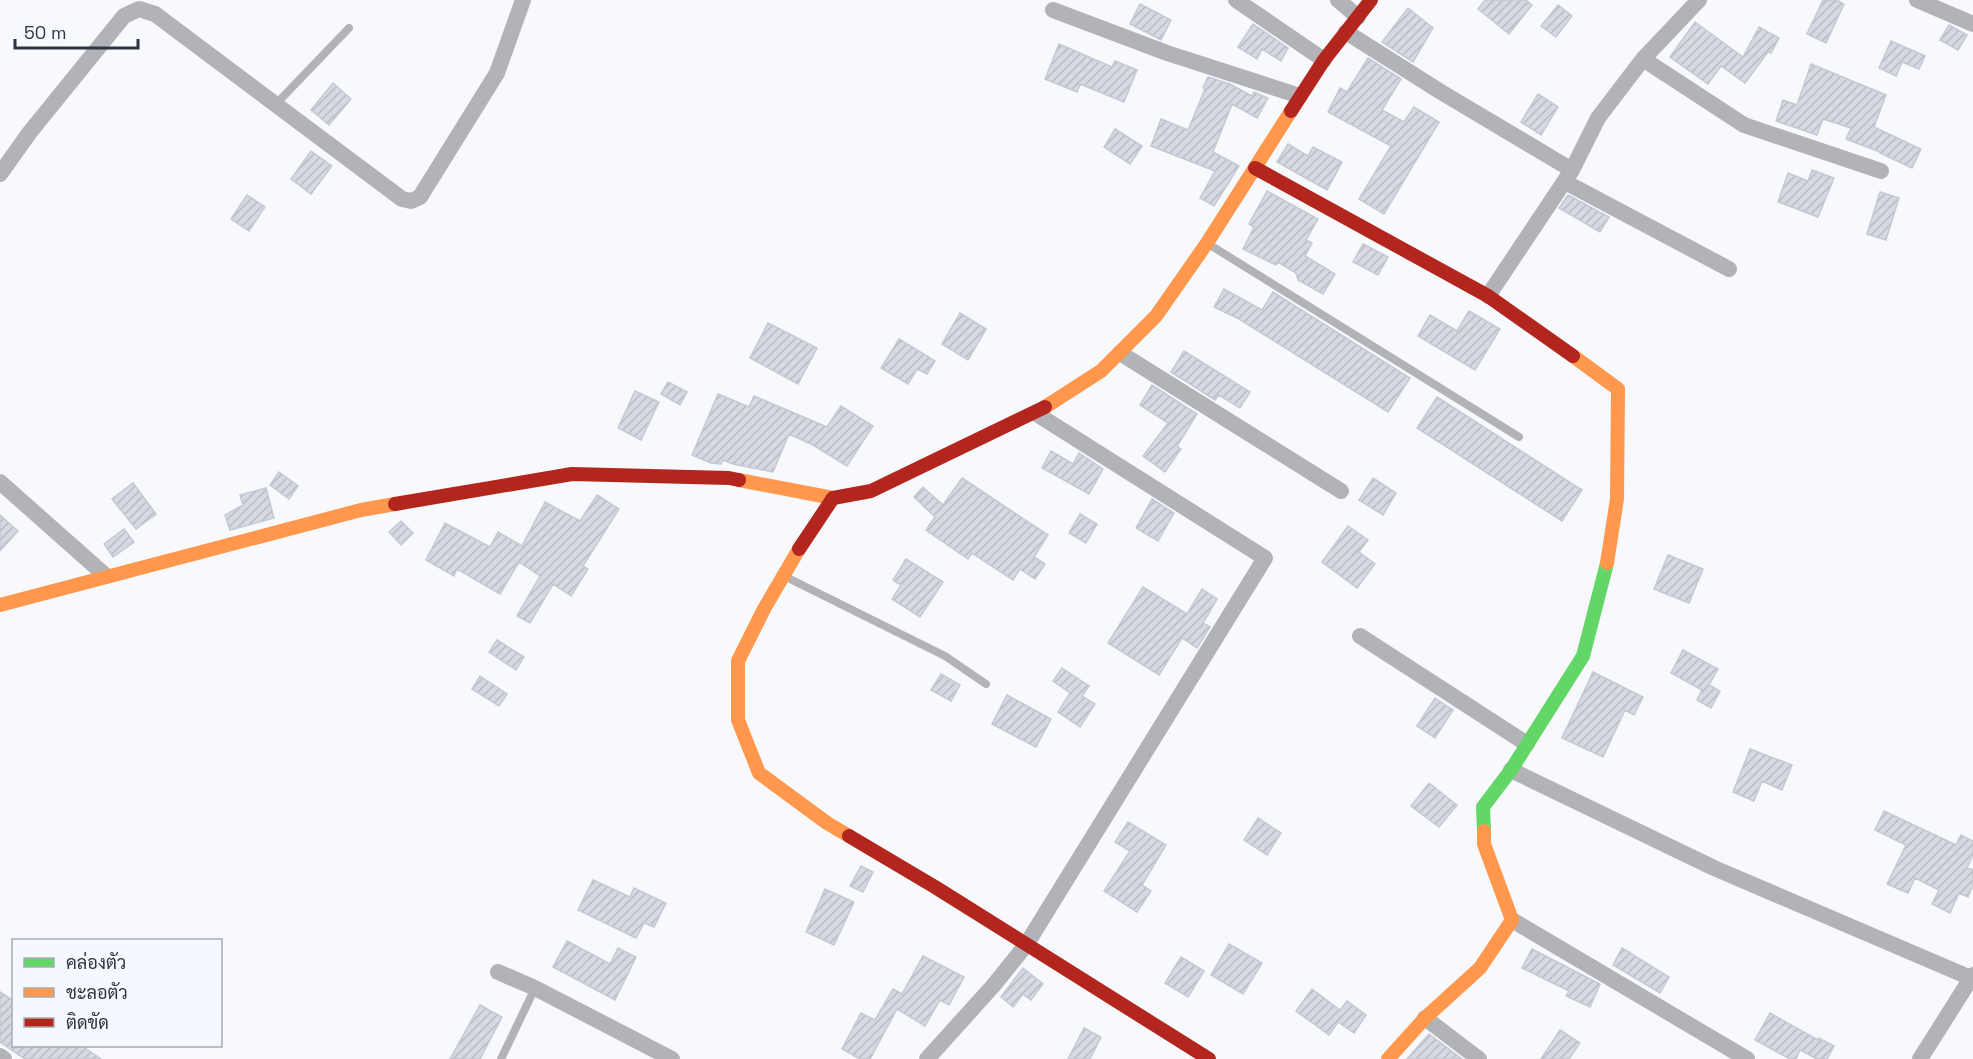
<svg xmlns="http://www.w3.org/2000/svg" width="1973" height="1059" viewBox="0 0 1973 1059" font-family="'Space Grotesk',Sarabun,sans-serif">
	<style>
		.building { fill: url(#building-hatch); stroke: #c6c9d2; stroke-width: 1.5 }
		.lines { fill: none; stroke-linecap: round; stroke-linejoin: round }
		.lane { stroke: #b2b3b8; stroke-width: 8 }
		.street { stroke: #b2b3b8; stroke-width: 16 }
		.fast { stroke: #63d668; stroke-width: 14 }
		.slow { stroke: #ff974d; stroke-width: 14 }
		.jam { stroke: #b3261e; stroke-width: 14 }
	</style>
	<defs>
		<pattern id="building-hatch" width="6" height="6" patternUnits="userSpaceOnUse" patternTransform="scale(1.5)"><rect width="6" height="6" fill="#d5d9e2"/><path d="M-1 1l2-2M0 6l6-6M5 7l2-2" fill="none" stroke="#b7bbc3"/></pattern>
	</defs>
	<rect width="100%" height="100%" fill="#f7f9fd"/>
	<path class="building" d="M1485 0H1526L1532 5 1509 34 1478 9Z
		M1823 0H1836L1844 4 1826 43 1807 34Z
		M1140 4 1171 20 1161 40 1130 24Z
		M1558 5 1572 16 1556 37 1541 26Z
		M1408 8 1433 28 1413 62 1382 42Z
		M1695 22 1743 57 1759 27 1779 38 1771 53 1768 52 1745 83 1721 66 1708 84 1670 57Z
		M1253 24 1288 48 1281 61 1262 49 1257 59 1238 47Z
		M1949 25 1967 35 1958 50 1940 40Z
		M1891 41 1925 56 1919 69 1902 62 1896 76 1879 68Z
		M1059 44 1112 67 1115 61 1137 70 1124 102 1080 84 1077 92 1045 79Z
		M1368 58 1401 79 1382 110 1404 122 1414 107 1439 122 1384 214 1359 199 1391 146 1328 112 1340 88 1347 92Z
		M1811 64 1886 95 1874 127 1921 149 1912 168 1880 153V152L1846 139 1851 128 1823 119 1817 135 1776 121 1783 100 1797 105Z
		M1208 77 1230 84 1252 96 1254 92 1268 98 1257 118 1232 104 1213 152 1239 166 1214 206 1200 198 1215 171 1151 146 1161 119 1188 130 1205 89 1203 88Z
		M333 83 351 99 329 125 311 110Z
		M1538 94 1558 107 1541 135 1521 122Z
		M1115 129 1142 146 1130 164 1104 147Z
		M1288 144 1308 156 1313 147 1342 162 1327 190 1277 162Z
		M311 151 332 166 311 194 291 179Z
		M1812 170 1834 178 1818 217 1778 202 1788 173 1808 181Z
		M1267 191 1318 219 1306 240 1312 243 1305 256 1335 274 1323 294 1298 280 1296 273 1278 262 1276 265 1243 249 1254 227 1249 224Z
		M1880 192 1899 198 1886 240 1867 234Z
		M247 195 265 207 249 231 231 219Z
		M1568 195 1609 217 1600 232 1559 208Z
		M1363 244 1388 257 1378 275 1353 262Z
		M1224 289 1262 310 1273 292 1410 378 1388 412 1239 319 1214 307Z
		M1469 311 1500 329 1475 370 1418 336 1430 315 1457 331Z
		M960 313 986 329 968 360 942 344Z
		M768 323 817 348 798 384 750 358Z
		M899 339 935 361 927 374 917 369 908 384 881 368Z
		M1184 351 1250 392 1240 408 1219 395 1215 400 1171 372Z
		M668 382 687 392 680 405 661 394Z
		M1152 385 1197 414 1177 446 1181 449 1165 472 1143 456 1168 423 1140 405Z
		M635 391 659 402 641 440 618 428Z
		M718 394 749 407 754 396 827 427 841 406 873 426 847 466 813 445 789 434 773 472 733 464 723 460 721 464 711 463 692 455Z
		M1437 397 1582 490 1562 521 1417 428Z
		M1051 451 1073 464 1079 453 1103 469 1089 494 1042 468Z
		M279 472 298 486 289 499 270 485Z
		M962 478 1048 535 1034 557 1045 564 1035 579 1020 569 1013 580 972 553 968 559 926 530 935 517 914 497 923 487 943 505Z
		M1373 478 1396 493 1383 515 1359 500Z
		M133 483 156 514 136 529 112 499Z
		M266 488 274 518 230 530 225 515 243 505 240 495Z
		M597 495 619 509 583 566 588 569 571 596 553 584 530 623 517 616 540 576 519 562 500 594 457 569 454 576 426 560 445 523 490 547 498 532 522 546 545 502 580 521Z
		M1152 499 1174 513 1158 541 1136 528Z
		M1080 514 1097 524 1086 543 1069 533Z
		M0 515 18 531 0 551Z
		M401 521 413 533 401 545 389 532Z
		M1348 526 1368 540 1359 552 1375 564 1357 588 1322 562Z
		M124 529 134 542 113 557 104 544Z
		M1668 555 1703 569 1689 603 1654 589Z
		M906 559 943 582 920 617 892 599 901 585 893 580Z
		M1143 587 1187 614 1202 589 1217 599 1203 623 1210 627 1197 648 1182 638 1159 675 1108 643Z
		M497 640 524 657 516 670 489 652Z
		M1683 650 1718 669 1709 685 1720 691 1711 708 1697 700 1702 690 1671 673Z
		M1062 668 1089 686 1082 696 1095 704 1080 727 1058 712 1070 693 1053 681Z
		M1593 672 1643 697 1634 715 1625 710 1603 757 1562 738Z
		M941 674 960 685 951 701 931 690Z
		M480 676 507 694 499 706 472 689Z
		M1007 695 1051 719 1036 747 992 724Z
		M1435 698 1453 710 1435 738 1417 726Z
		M1750 749 1792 765 1782 790 1762 781 1754 801 1733 792Z
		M1429 783 1457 805 1439 827 1411 806Z
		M1884 811 1956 845 1961 835 1973 841V855L1967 868 1973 870V885L1968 897 1959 893 1950 913 1932 904 1939 890 1915 878 1908 893 1887 884 1906 845 1875 830Z
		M1258 818 1281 833 1267 855 1244 840Z
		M1128 822 1166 845 1142 885 1151 891 1137 912 1104 891 1130 851 1115 842Z
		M861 866 873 872 863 892 850 886Z
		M593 880 630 897 634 888 666 903 654 927 644 923 636 938 578 910Z
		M825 889 854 902 834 945 806 932Z
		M567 941 610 964 618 948 636 957 615 1000 553 967Z
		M1229 944 1262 963 1243 994 1211 975Z
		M1622 948 1669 977 1660 993 1613 965Z
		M1532 949 1600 984 1590 1007 1566 996 1569 991 1522 968Z
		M923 956 964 977 949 1005 940 1000 925 1026 897 1009 870 1059H860L842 1049 861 1013 875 1020 893 989 902 994Z
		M1181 957 1204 971 1188 997 1165 983Z
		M1023 968 1043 984 1031 1000 1023 994 1013 1007 1001 997Z
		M1312 989 1340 1010 1347 1001 1366 1015 1354 1033 1338 1022 1329 1035 1296 1011Z
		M0 992 14 1001V1046H82L101 1059H25L0 1042Z
		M480 1005 502 1017 480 1059H450Z
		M1770 1013 1818 1040 1819 1038 1834 1046 1827 1059H1817L1800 1050 1796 1059H1790L1755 1040Z
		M1084 1028 1101 1037 1090 1059H1068Z
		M1560 1030 1580 1043 1569 1059H1541Z
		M1429 1034 1462 1059H1407Z"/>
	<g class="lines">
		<path class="lane" d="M277 103 349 28
			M1210 245 1519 437
			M786 577 945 656 986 684
			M501 1059 535 988"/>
		<path class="street" d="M1236 0 1324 60
			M1338 0 1358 17
			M1917 0 1973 24
			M1053 10 1167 53 1300 96
			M1346 32 1441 92 1572 170
			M1643 59 1744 125 1881 171
			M0 174 30 132 124 16 139 9 155 14 402 199 411 201 420 197 497 73 523 0
			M1565 182 1729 269
			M1488 296 1572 170 1598 118 1643 59 1699 0
			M1120 353 1341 491
			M0 482 106 576
			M1360 636 1527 744
			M1511 770 1714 868 1971 978
			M1512 920 1747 1059
			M498 972 535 988 672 1059
			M1425 1018 1479 1059
			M0 1056 4 1059
			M927 1059 993 986 1026 945 1265 558 1035 413
			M1920 1059 1973 975"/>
		<path class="fast" d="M1484 831 1483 807 1511 770 1583 656 1607 563"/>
		<path class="slow" d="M1573 356 1618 389 1617 499 1607 563
			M1045 407 1101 371 1156 316 1207 243 1291 111
			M739 480 833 498
			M799 549 764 609 738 661V720L759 773 827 823 849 836
			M0 605 361 510 395 504
			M1388 1059 1425 1018 1480 968 1512 920 1484 844V831"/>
		<path class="jam" d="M1291 111 1324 60 1371 0
			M1255 168 1488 296 1573 356
			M395 504 572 474 729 478 739 480
			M799 549 833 498 871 491 1045 407
			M849 836 935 887 1209 1059"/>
	</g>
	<rect x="12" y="939" width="210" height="108" fill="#f5f8ff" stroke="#a6aab3" stroke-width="1.5"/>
	<rect x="24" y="958" width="30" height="9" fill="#63d668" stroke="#a6aab3" stroke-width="1.5"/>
	<text x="66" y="969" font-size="18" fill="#2f3441">คล่องตัว</text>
	<rect x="24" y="988" width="30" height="9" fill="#ff974d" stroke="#a6aab3" stroke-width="1.5"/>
	<text x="66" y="999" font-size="18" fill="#2f3441">ชะลอตัว</text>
	<rect x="24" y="1018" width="30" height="9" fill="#b3261e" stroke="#a6aab3" stroke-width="1.5"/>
	<text x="66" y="1029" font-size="18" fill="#2f3441">ติดขัด</text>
	<path d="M15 39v9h123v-9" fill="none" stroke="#2f3441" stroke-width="3"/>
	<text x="24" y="39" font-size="18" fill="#2f3441" stroke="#f5f8ff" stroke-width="4.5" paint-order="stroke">50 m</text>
</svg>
